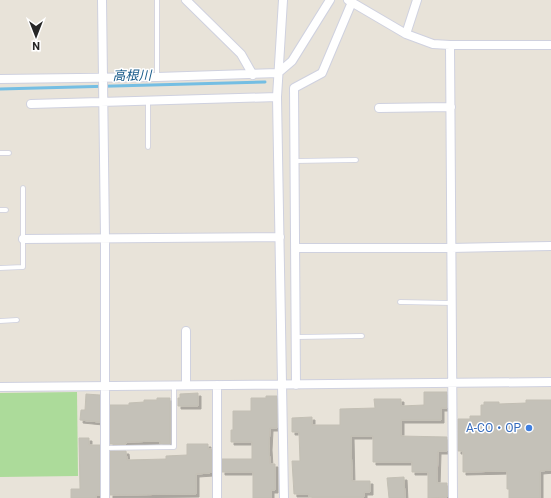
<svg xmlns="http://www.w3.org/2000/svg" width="551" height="498" viewBox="0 0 551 498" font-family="Roboto,'Noto Sans JP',sans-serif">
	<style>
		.green { fill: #acdb9a }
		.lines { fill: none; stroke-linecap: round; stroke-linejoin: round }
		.stream { stroke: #74bee3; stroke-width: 3 }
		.building { fill: #c4c1b8; stroke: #c3bfb4; filter: url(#shadow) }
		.lane-casing { stroke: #cfd1df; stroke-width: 5.5 }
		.street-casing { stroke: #cfd1df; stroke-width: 10 }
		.lane { stroke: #fff; stroke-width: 4 }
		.street { stroke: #fff; stroke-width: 8 }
		.shop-dot { fill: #3f7fe0; stroke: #fff; stroke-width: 1.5 }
		.labels { text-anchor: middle; stroke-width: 3; stroke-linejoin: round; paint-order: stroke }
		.shop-label { font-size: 12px; fill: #366cbe; stroke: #fff; text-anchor: end }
		.water-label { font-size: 13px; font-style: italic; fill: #185b8a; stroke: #fff }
	</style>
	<defs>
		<filter id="shadow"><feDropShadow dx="3" dy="3" stdDeviation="0" flood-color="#0004"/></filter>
	</defs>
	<rect width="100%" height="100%" fill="#e8e3d9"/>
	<path class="green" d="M77 392 78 476 0 477V393Z"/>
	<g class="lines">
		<path class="stream" d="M0 89 265 82"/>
	</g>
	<path class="building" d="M424 392H447V408H441V420H401V436L447 437V451H438L437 483H447V497L428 498V472H412V462H373V436H351L352 481H370V492H364V497H309V494H294L292 461H300L299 432H292V418L312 417V425H340V409L375 408 374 399H401V406L424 405Z
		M198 393V406H178V398H180V394Z
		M86 394 100 395V422L80 420 81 410H85Z
		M266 396H277V428H270L269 447 270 464H275V490H271V498H253V472H222V459H252V442H231V430H233V411H251V398H266Z
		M157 398H170V444H160V441L126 442V444H110V405H129V403L144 402V400H157Z
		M526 400H551V470L540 471V498H509V489H507V471L463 472V452L462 451H458V419H470V416H481V405H484V402H499V404L526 403Z
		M79 438H89V445H100V495H96V498H71V489H80Z
		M187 444H208V449H212V472H210V473L196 474V494L110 495V451H126L127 460 166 459V456L187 455Z
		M404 477 405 498H389L387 478Z"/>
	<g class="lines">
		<g class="lane-casing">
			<path id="lane" d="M157 0V77
				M148 101V147
				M0 153H9
				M295 161 356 160
				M0 210H6
				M0 268 23 267V188
				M400 302 452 303
				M0 321 17 320
				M296 337 362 336
				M105 448 174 447V385"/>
		</g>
		<g class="street-casing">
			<path id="street" d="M102 0 105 238V498
				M186 0 241 54 253 75
				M283 0 277 97 284 498
				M348 0 406 34 433 44 450 45
				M406 34 417 0
				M0 79 157 77 278 73 292 61 330 0
				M31 104 277 97
				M379 108 451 107
				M23 239 280 237
				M295 248H451L551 246
				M186 331V385
				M217 385V498
				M296 385 294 88 322 73 352 2
				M0 387 551 382
				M453 498 450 45H551"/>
		</g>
		<use href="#lane" class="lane"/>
		<use href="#street" class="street"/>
	</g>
	<circle class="shop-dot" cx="529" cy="428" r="4"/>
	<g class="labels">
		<g class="shop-label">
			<text x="521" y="432">A-CO・OP</text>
		</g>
		<g class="water-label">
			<text transform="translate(132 75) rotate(-1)" y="5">高根川</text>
		</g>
	</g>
	<g transform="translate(36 36) rotate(180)" stroke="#ffffff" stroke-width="3" paint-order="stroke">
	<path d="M0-3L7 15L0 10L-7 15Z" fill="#272727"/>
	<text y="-6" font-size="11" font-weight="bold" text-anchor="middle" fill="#272727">N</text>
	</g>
</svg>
